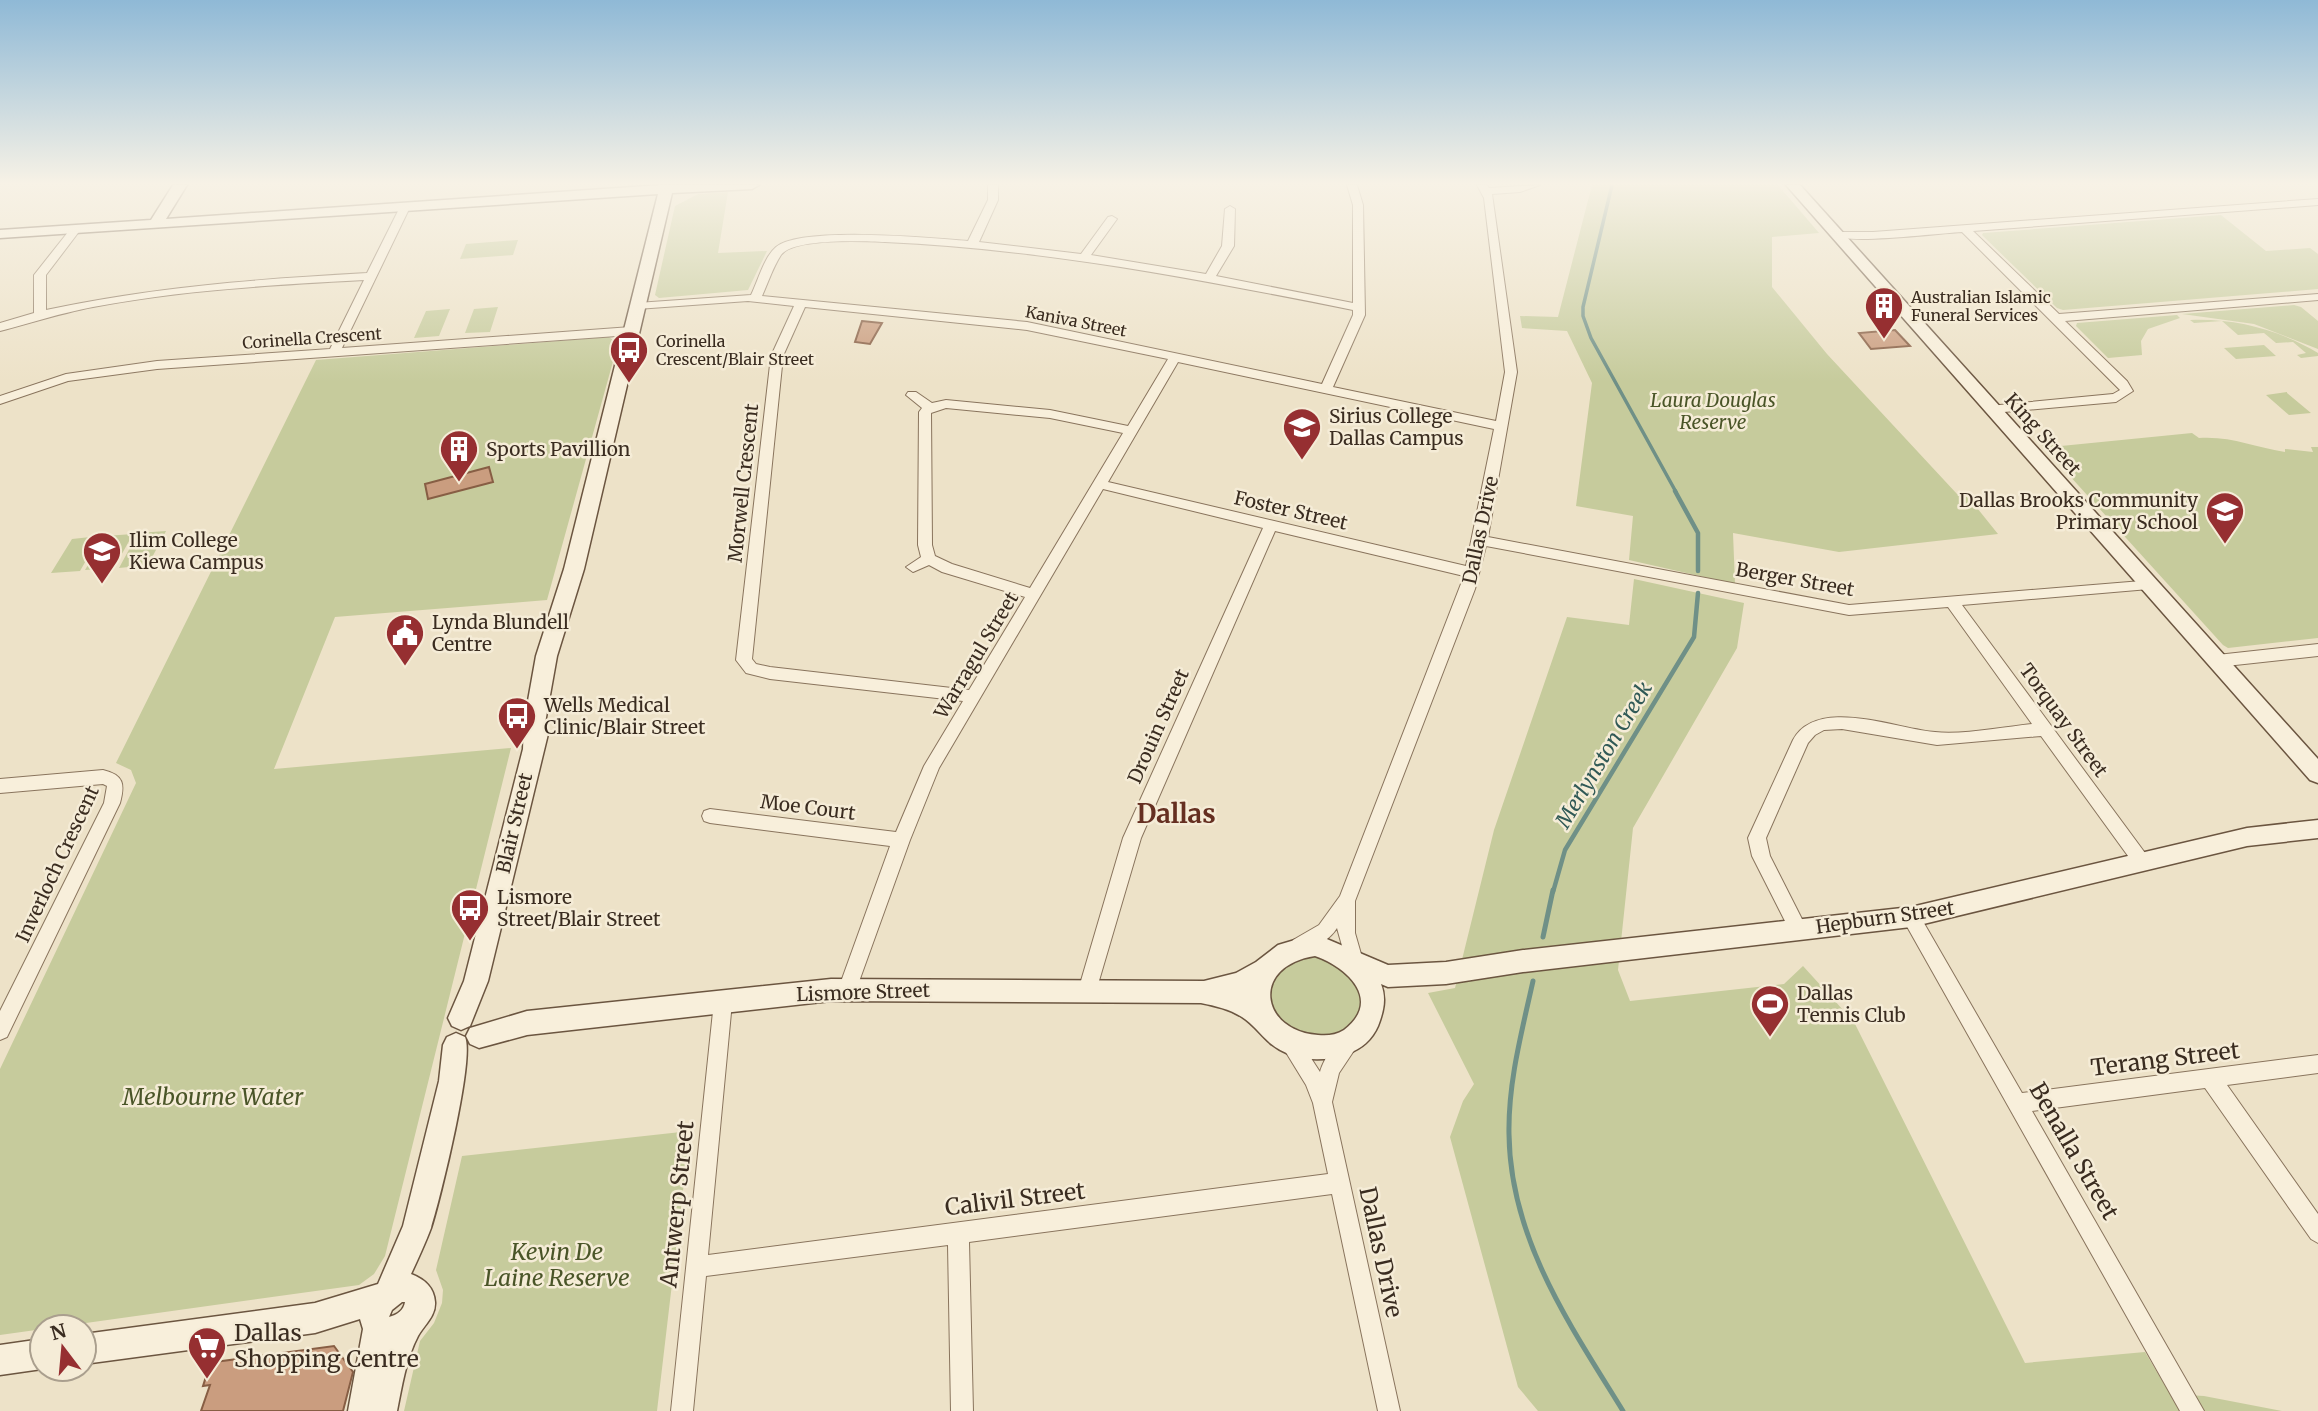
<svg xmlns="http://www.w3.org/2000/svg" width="2318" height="1411" viewBox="0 0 2318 1411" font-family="Merriweather,serif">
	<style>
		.green { fill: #c6cb9c }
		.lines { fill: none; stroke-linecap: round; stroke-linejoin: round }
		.stream-far2 { stroke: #6f9087; stroke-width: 3.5 }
		.stream-far1 { stroke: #6f9087; stroke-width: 4.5 }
		.stream { stroke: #6f9087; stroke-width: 5 }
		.building { fill: #ca9d7f; stroke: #875e44; stroke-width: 2 }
		.street-casing { stroke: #89745d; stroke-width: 2 }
		.secondary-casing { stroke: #6b5540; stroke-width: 3 }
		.street { fill: #f8efdb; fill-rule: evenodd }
		.secondary { fill: #f8efdb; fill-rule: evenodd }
		.labels { text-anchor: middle; stroke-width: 5; stroke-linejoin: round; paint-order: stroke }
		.far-poi-label { font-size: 16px; fill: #3a2c20; stroke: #f5ecd7; text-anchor: start }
		.far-street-label { font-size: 16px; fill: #3a2c20; stroke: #f5ecd7 }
		.park-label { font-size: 19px; font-style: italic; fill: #4a5528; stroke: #f5ecd7 }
		.poi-label { font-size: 19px; fill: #3a2c20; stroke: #f5ecd7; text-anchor: start }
		.street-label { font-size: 19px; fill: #3a2c20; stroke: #f5ecd7 }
		.water-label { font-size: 21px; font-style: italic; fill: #305956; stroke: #f5ecd7 }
		.near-street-label { font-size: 23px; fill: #3a2c20; stroke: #f5ecd7 }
		.near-park-label { font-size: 23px; font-style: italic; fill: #4a5528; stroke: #f5ecd7 }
		.near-poi-label { font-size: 23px; fill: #3a2c20; stroke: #f5ecd7; text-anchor: start }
		.district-label { font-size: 26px; font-weight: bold; fill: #652f21; stroke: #f5ecd7 }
	</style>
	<rect width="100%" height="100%" fill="#ede2c8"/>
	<path class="green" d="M1592 185H1778L1819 233 1772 237V287L1827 354 1957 494 1965 493 1998 534 1839 552 1733 533 1735 584 1629 560 1633 516 1576 506 1592 383 1567 331 1522 328 1520 316 1558 317Z
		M728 192 718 253 767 251 748 290 659 298 655 295 675 206 698 194Z
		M2221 215 2266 251 2310 248 2318 254V289L2063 310 2057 308 1982 235 1983 233Z
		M518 240 513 255 460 259 466 244Z
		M2294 305 2301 307 2318 321V349L2254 324 2182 314Z
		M498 307 490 332 465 333 474 309Z
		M450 309 439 336 414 338 426 311Z
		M2177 315 2180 318 2148 329 2141 341 2142 355 2108 358 2076 326 2077 323Z
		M2190 320C2235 318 2280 330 2318 353V356L2301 358 2297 355 2306 353 2293 342 2276 343 2264 333 2238 335 2222 321 2194 323Z
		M609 337 616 342 617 347 547 600 335 617 274 769 511 748 385 1256 374 1274 359 1285 0 1335V1069L136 783 131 770 116 763 316 360Z
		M2264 345 2276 356 2236 359 2224 348Z
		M2287 392V393L2311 413 2289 415 2266 395Z
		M2192 433 2199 438C2232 436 2253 447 2285 452V449L2313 452 2311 447H2318V638L2228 648 2223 645 2039 442 2055 440 2061 446Z
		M166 531 148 565 119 568 138 533Z
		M133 534 114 568 85 570 105 536Z
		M100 536 80 571 51 573 72 539Z
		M1634 579 1744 603 1737 648 1633 828 1618 970 1630 1001 1784 984 1803 966 1854 1022 2025 1363 2145 1352 2170 1394 2204 1396 2282 1411H1538L1518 1387 1450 1137 1463 1101 1474 1084 1428 993 1455 988 1494 830 1567 617 1629 625Z
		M1309 951 1352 966 1367 1007 1337 1040 1285 1032 1266 1004 1270 973Z
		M690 1131 657 1411H404L420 1341 434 1323 442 1303 443 1290 436 1270 462 1156Z"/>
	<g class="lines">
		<path class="stream-far2" d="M1612 185 1583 307V316L1591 338 1676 492"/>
		<path class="stream-far1" d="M1675 491 1698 533V571
			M1553 892 1565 850 1694 637 1698 593"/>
		<path class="stream" d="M1543 937 1553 890
			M1533 981C1522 1031 1508 1082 1509 1134 1510 1239 1570 1325 1623 1411"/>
	</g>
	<path class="building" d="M862 321 882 323 870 344 855 342Z
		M1895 330 1910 346 1871 349 1859 333Z
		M489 467 493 482 428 499 425 484Z
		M334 1346 353 1372 343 1411H201L210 1385 203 1386 209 1367H213L215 1362Z"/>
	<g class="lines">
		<g class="street-casing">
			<path id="street" d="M988 185H998V200L979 242 1081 254 1108 217 1112 216 1117 219 1091 255 1206 274 1222 246 1225 209 1230 206 1235 209 1234 246 1216 276 1353 303V205L1347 185H1357L1363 205 1365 315 1333 387 1496 421 1505 372 1484 198 1477 185H1487L1489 188 1540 185 1520 192 1492 194 1517 372 1488 537 1849 605 2154 580 2156 584 2154 588 2149 589 1962 605 2148 857 2151 862 2148 867 2142 869 2136 867 2041 736 1937 745 1842 729 1824 730 1815 735 1808 743 1766 838 1770 856 1807 929 1804 935 1798 937 1792 935 1752 856 1748 838 1793 740C1817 696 1896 729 1935 732 1963 735 2003 727 2032 724L1948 607 1849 615 1486 546 1475 589 1355 901V933L1363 961 1360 967 1354 969 1348 967 1337 928C1329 941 1313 949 1299 954L1293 952 1290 946 1293 940 1319 925 1340 896 1464 576 1275 531 1141 838 1096 991 1094 997 1087 999 1080 997 1078 991 1123 838 1263 528 1103 489 939 768 910 840 856 990 854 996 847 998 840 996 838 990 890 846 710 823 704 821 702 816 704 811 710 809 896 832 924 766 963 701 770 679 746 673 736 660 771 356 794 306 748 301 637 309 631 306 637 303 751 295C758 281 764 257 776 247 802 226 931 238 968 241L988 200ZM885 242C1043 249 1198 279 1353 310V315L1322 384 1027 322 762 296C768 283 773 267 781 255 793 238 864 241 885 242ZM805 307 1027 330 1168 359 1128 426 1050 410 946 400 932 403 916 392H908L906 395 922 408 919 412 918 545 921 557 906 567 913 572 929 565 942 572 1025 597 969 690 770 667 756 664 752 659 783 356ZM1178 362 1494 429 1466 566 1108 482ZM946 408 1050 418 1123 433 1030 588 952 564 935 556 932 545 931 413Z
				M2318 199V205L1973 231 2059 314 2318 294V300L2065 321 2127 381 2133 391 2116 402 1993 413 1989 412V406L2113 394 2120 390 1962 232C1939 233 1847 245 1833 235L1838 232H1873Z
				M405 204 410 207 342 348 631 327 637 331 631 335 157 369 68 381 0 404V396L66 374 157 361 330 349 364 280C273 285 182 290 93 307 61 313 31 323 0 331V323L34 313V275L72 227 81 229 46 275V310C152 287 259 279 367 273L400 207Z
				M2318 644V656L2217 667 2209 661 2217 655Z
				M103 770C124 775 125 784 120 803L7 1037 0 1040V1011L104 803 107 786 103 784 0 793V779Z
				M1911 909 1917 911 2022 1093 2318 1055V1073L2227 1085 2318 1214V1243L2311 1239 2205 1088 2032 1111 2204 1411H2180L1905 923 1902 917 1905 911Z
				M723 993 730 996 732 1002 708 1255 1328 1174 1313 1103 1306 1085 1279 1041 1282 1035 1289 1032 1296 1035 1320 1072C1324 1058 1338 1036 1351 1031L1358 1034 1361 1040 1339 1073 1332 1102 1400 1411H1378L1332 1194 969 1242 973 1411H951L948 1245 706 1276 693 1411H671L714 1002 716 996Z"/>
		</g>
		<g class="secondary-casing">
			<path id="secondary" d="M173 185H187L166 219 662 185H759L752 189 672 193 584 569 557 656 545 723 548 734 488 981 470 1026 461 1030 452 1026 448 1018 464 981 523 749 524 723 536 656 564 569 658 194 0 238V230L151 220Z
				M1786 185H1800L2318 759V783L2310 780Z
				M2318 820V838L2247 846 1911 927 1523 972 1446 984 1388 987 1381 984C1387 999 1383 1013 1378 1026 1372 1040 1361 1049 1347 1054 1321 1063 1292 1061 1270 1043 1260 1034 1253 1024 1242 1017 1229 1009 1216 1006 1201 1003L831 1001 527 1035 479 1048 470 1044 466 1036 470 1028 527 1011 831 979 1204 981 1236 973 1256 962 1278 945 1315 934 1388 965 1446 962 1523 950 1911 907 2247 828ZM1315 956C1347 967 1383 1000 1344 1030 1336 1035 1327 1036 1318 1035 1260 1031 1250 966 1315 956Z
				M456 1033 465 1037C475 1058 440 1200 431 1228 425 1244 418 1259 411 1274 424 1279 434 1287 435 1302 436 1316 424 1325 418 1336 406 1359 402 1386 397 1411H348L363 1329 360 1319 315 1333 84 1364V1334L315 1303 378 1284 403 1226 439 1081 443 1045 447 1037ZM402 1302H405C404 1310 397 1315 389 1317L392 1310Z
				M42 1339V1369L0 1375V1345Z"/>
		</g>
		<use href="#street" class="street"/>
		<use href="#secondary" class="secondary"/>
	</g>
	<linearGradient id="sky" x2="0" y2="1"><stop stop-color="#8fb9d6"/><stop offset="0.48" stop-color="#f7f2e6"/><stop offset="1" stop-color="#f7f2e6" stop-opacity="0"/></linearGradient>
	<rect width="2318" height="382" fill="url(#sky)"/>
	<defs>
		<g id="building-pin" transform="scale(2.0125)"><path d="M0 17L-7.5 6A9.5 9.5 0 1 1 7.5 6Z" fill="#962f31" stroke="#f5ecd7"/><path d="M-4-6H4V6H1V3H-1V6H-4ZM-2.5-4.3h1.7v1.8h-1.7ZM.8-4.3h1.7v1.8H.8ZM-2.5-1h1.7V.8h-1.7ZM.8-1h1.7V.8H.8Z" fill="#fff"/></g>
		<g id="bus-pin" transform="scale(2.0125)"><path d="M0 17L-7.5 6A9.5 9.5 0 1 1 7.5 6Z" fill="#962f31" stroke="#f5ecd7"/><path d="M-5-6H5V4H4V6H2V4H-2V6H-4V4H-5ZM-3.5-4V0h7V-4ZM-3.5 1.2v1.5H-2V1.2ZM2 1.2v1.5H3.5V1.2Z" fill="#fff"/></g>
		<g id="school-pin" transform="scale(2.0125)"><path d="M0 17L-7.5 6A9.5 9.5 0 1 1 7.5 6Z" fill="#962f31" stroke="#f5ecd7"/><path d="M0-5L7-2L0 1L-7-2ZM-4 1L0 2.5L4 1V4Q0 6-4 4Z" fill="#fff"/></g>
		<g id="civic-pin" transform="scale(2.0125)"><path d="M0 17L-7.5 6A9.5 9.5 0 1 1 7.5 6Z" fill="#962f31" stroke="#f5ecd7"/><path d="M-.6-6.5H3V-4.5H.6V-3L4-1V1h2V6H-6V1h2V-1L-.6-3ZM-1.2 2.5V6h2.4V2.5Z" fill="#fff"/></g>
		<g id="stadium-pin" transform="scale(2.0125)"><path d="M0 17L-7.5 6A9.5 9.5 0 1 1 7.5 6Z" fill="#962f31" stroke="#f5ecd7"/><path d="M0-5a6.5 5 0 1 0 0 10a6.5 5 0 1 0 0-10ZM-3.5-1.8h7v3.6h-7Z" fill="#fff"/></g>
		<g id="supermarket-pin" transform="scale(2.0125)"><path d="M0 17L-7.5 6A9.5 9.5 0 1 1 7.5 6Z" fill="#962f31" stroke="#f5ecd7"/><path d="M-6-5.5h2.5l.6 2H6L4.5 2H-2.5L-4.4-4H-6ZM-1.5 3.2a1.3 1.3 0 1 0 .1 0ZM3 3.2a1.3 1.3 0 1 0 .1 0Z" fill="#fff"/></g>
	</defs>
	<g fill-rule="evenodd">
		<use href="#building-pin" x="1884" y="306"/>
		<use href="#bus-pin" x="629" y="350"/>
		<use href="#school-pin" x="1302" y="427"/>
		<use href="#building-pin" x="459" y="449"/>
		<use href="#school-pin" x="2225" y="511"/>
		<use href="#school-pin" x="102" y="551"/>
		<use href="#civic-pin" x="405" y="633"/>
		<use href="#bus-pin" x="517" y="716"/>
		<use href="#bus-pin" x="470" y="908"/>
		<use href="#stadium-pin" x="1770" y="1004"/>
		<use href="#supermarket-pin" x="207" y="1346"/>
	</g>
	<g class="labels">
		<g class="far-poi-label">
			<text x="1911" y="303">Australian Islamic<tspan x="1911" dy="18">Funeral Services</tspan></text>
			<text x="656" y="347">Corinella<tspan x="656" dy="18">Crescent/Blair Street</tspan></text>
		</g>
		<g class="far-street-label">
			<text transform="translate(1076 321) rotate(11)" y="6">Kaniva Street</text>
			<text transform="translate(312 338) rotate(-4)" y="6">Corinella Crescent</text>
		</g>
		<g class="park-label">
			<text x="1713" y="407">Laura Douglas<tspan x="1713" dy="22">Reserve</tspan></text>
		</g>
		<g class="poi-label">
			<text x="1329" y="423">Sirius College<tspan x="1329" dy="22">Dallas Campus</tspan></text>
			<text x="486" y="456">Sports Pavillion</text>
			<text x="2198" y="507" text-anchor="end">Dallas Brooks Community<tspan x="2198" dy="22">Primary School</tspan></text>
			<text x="129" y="547">Ilim College<tspan x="129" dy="22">Kiewa Campus</tspan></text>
			<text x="432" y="629">Lynda Blundell<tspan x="432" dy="22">Centre</tspan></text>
			<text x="544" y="712">Wells Medical<tspan x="544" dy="22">Clinic/Blair Street</tspan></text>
			<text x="497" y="904">Lismore<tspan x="497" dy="22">Street/Blair Street</tspan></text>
			<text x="1797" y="1000">Dallas<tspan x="1797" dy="22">Tennis Club</tspan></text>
		</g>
		<g class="street-label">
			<text transform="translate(2043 434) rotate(48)" y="7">King Street</text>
			<text transform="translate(743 483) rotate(-84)" y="7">Morwell Crescent</text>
			<text transform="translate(1291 510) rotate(13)" y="7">Foster Street</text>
			<text transform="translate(1480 530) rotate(-78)" y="7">Dallas Drive</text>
			<text transform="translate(1795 579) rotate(10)" y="7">Berger Street</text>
			<text transform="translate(976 655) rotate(-59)" y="7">Warragul Street</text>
			<text transform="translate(2064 720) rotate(54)" y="7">Torquay Street</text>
			<text transform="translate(1158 726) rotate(-66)" y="7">Drouin Street</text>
			<text transform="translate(808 807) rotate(7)" y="7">Moe Court</text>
			<text transform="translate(514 823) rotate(-77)" y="7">Blair Street</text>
			<text transform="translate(57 864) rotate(-65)" y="7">Inverloch Crescent</text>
			<text transform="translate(1885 917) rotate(-8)" y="7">Hepburn Street</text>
			<text transform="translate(863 992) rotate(-2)" y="7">Lismore Street</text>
		</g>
		<g class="water-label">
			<text transform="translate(1604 755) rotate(-59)" y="7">Merlynston Creek</text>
		</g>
		<g class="near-street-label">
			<text transform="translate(2165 1059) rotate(-7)" y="8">Terang Street</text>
			<text transform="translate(2074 1151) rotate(60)" y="8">Benalla Street</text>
			<text transform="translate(1015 1199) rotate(-7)" y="8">Calivil Street</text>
			<text transform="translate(677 1204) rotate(-84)" y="8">Antwerp Street</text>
			<text transform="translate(1381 1252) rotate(78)" y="8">Dallas Drive</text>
		</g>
		<g class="near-park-label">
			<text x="213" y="1105">Melbourne Water</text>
			<text x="557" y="1260">Kevin De<tspan x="557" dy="26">Laine Reserve</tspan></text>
		</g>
		<g class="near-poi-label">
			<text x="234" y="1341">Dallas<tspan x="234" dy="26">Shopping Centre</tspan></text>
		</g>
		<g class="district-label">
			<text x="1176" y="823">Dallas</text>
		</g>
	</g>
	<g transform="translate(63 1348) rotate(344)"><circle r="33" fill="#f5ecd7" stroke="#aa9f8e" stroke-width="2"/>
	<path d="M0-5L12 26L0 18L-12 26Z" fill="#962f31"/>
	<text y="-10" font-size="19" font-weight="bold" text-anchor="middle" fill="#3a2c20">N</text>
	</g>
</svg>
